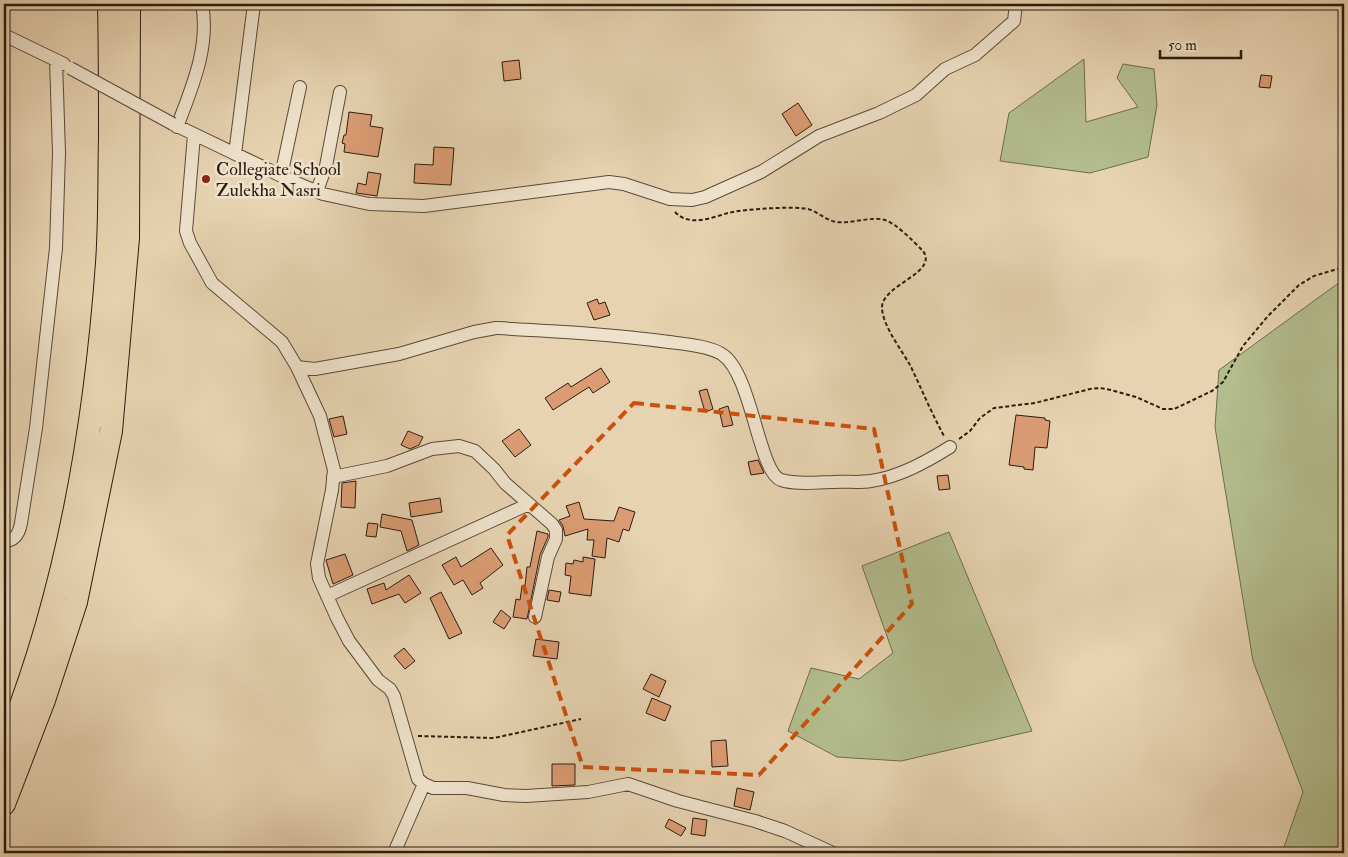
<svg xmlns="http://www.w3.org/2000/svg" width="1348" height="857" viewBox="0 0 1348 857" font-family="'IM FELL Double Pica',serif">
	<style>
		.green { fill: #b3bd8d; stroke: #6f6c4e }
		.building { fill: #db9c73; stroke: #2b1c10 }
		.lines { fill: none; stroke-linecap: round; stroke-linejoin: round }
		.street-casing { stroke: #5a4a38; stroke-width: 14 }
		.highway-casing { stroke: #2b1c10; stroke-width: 24 }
		.path { stroke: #2b1c10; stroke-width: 2; stroke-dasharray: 4 2.5; stroke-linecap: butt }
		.street { stroke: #efe2cc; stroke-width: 12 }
		.highway { stroke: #e7d3b1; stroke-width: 22 }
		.street-bridge-casing { stroke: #5a4a38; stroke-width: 14; stroke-linecap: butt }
		.street-bridge { stroke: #efe2cc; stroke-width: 12 }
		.marked { fill: none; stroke: #cc500d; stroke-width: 4; stroke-dasharray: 10 6; stroke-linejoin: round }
		.poi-dot { fill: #8f2418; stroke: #efe2cc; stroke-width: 2 }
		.labels { text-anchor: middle; stroke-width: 5; stroke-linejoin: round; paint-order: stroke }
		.poi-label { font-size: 18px; fill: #2b1c10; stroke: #efe2cc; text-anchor: start }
	</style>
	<rect width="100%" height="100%" fill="#e7d3b1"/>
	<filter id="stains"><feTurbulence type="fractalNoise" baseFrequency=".004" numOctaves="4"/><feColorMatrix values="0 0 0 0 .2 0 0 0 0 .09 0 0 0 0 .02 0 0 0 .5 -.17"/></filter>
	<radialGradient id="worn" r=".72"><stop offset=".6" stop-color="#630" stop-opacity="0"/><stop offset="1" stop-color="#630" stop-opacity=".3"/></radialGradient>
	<path class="green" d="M1084 59 1086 122 1138 107 1117 78 1123 64 1154 69 1157 105 1148 157 1090 173 1000 161 1009 113Z
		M1344 279V853H1282L1303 792 1253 661 1215 427 1219 370Z
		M949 532 1032 731 901 761 837 757 788 731 811 668 859 679 893 653 862 566Z"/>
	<path class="building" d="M519 60 521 79 504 81 502 62Z
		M1261 75 1272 76 1270 88 1259 87Z
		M798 103 812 125 796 136 782 114Z
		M349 112 372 115 370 126 383 128 378 157 344 152 345 144 342 143 344 135H346Z
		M434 147 454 148 451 185 414 183 415 164 433 165Z
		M368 172 381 174 377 196 356 193 358 183 366 185Z
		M597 299 599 304 605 302 610 315 594 320 587 303Z
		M601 368 610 382 593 393 589 387 553 410 545 398 568 383 571 387Z
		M707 389 713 409 705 412 699 391Z
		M728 406 733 425 723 427 719 409Z
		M1016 415 1045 418V420L1050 421 1047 448 1035 447 1033 470 1024 469V467L1009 465Z
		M343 416 347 434 334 437 329 419Z
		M519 429 531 445 515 457 502 441Z
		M408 431 423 437 419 445 410 449 401 445Z
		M758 460 764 473 751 475 748 462Z
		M948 475 950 489 939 490 937 476Z
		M356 481 355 508 341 507 342 483Z
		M440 498 442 512 411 517 409 503Z
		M579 502 584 519 614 521 619 507 635 512 629 531 623 529 619 542 607 538 605 558 592 556 594 540H587L588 529 565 536 563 526 559 520 570 516 566 506Z
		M382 514 412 520 419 545 407 551 401 531 380 527Z
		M368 523 378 524 376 537 366 536Z
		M537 531 548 534V537L540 555 527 619 513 617 516 599 520 600 522 586H525L527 567H530Z
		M491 548 503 565 480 583 483 588 472 595 463 580 454 585 442 565 456 557 461 567Z
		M345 554 353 575 333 584 326 560Z
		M583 557 595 559 591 596 569 593 571 576 565 575 566 563 573 564 574 560 583 562Z
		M409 575 421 593 405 603 399 594 372 604 367 589 384 583 386 590Z
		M549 590 561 592 559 602 547 600Z
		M441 592 462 633 449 639 430 598Z
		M501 610 511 618 504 629 493 622Z
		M536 639 559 642 557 659 533 656Z
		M404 648 415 661 405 669 394 656Z
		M651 674 666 681 659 697 643 689Z
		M652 698 671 706 665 721 646 713Z
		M726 740 728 766 712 767 711 741Z
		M552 764H575V785L552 786Z
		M737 788 754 792 750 810 734 806Z
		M693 818 707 820 705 836 691 834Z
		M669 819 686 828 681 836 665 827Z"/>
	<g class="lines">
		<g class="street-casing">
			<path id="street" d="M4 35 64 64
				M173 124 294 182 323 194 369 204 424 206 609 182 624 184 670 199 692 200 705 197 761 172 819 136 879 113 916 95 945 69 975 55 1014 21 1016 4
				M177 127C192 87 210 47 202 4
				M194 135 186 231 190 243 212 283 282 342 297 367 320 416 334 470 332 490 317 564 319 578 337 618 349 641 378 680 390 689 394 696 418 779 424 784 433 788H467L504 795 526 796 588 792 628 784 678 801 755 821 785 831 833 853
				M235 154 254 4
				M281 176 300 87
				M317 191 326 166 340 92
				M297 367 315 369 399 354 474 332 496 328C553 331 611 334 669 342 684 344 711 346 723 355 752 375 759 473 781 480 797 485 817 482 833 482 846 481 859 483 871 481 899 477 926 462 950 447
				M333 477 387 466 432 449 459 446 475 451 494 469 505 483 552 524 556 530V539L548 557 535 617
				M4 541C15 541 19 534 21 523L36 428 56 248 59 153 56 60
				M327 596 529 504
				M394 853 424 784"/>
		</g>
		<g class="highway-casing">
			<path id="highway" d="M4 749C67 595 95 428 107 263 110 221 109 179 110 137 110 93 110 48 109 4
				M4 804 44 700 76 602 111 431 128 238 129 4"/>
		</g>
		<path class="path" d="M675 212C689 227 711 218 728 213 743 209 794 206 808 209 818 212 826 220 836 222 852 224 870 216 885 220 897 224 914 242 923 251 939 273 881 285 882 308 883 327 902 350 911 367 922 390 932 414 944 436
			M959 439 970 431 980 418 994 408 1035 403 1090 389 1100 388 1111 390 1136 397 1163 409H1174L1212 391 1223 382 1243 346 1268 316 1299 285 1314 276 1344 267
			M418 736 494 738 581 719"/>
		<use href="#street" class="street"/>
		<use href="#highway" class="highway"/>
		<g class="street-bridge-casing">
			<path id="street-bridge" d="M70 68 173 124"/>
		</g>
		<use href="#street-bridge" class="street-bridge"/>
	</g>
	<path class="marked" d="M634 403 874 429 912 604 759 775 583 767 507 535Z"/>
	<circle class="poi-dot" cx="206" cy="179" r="5"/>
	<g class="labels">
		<g class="poi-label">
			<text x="216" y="175">Collegiate School<tspan x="216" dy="21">Zulekha Nasri</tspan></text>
		</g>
	</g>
	<rect width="1348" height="857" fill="none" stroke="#e7d3b1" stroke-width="20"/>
	<rect x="5" y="5" width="1338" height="847" fill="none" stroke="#2b1c10" stroke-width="2.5"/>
	<rect x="10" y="10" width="1328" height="837" fill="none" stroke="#2b1c10"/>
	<path d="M1160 50v8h81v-8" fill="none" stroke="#2b1c10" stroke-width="2.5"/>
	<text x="1168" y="50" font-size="15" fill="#2b1c10" stroke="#efe2cc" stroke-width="4" paint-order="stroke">50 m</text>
	<rect width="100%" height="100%" filter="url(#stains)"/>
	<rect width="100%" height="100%" fill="url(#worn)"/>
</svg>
